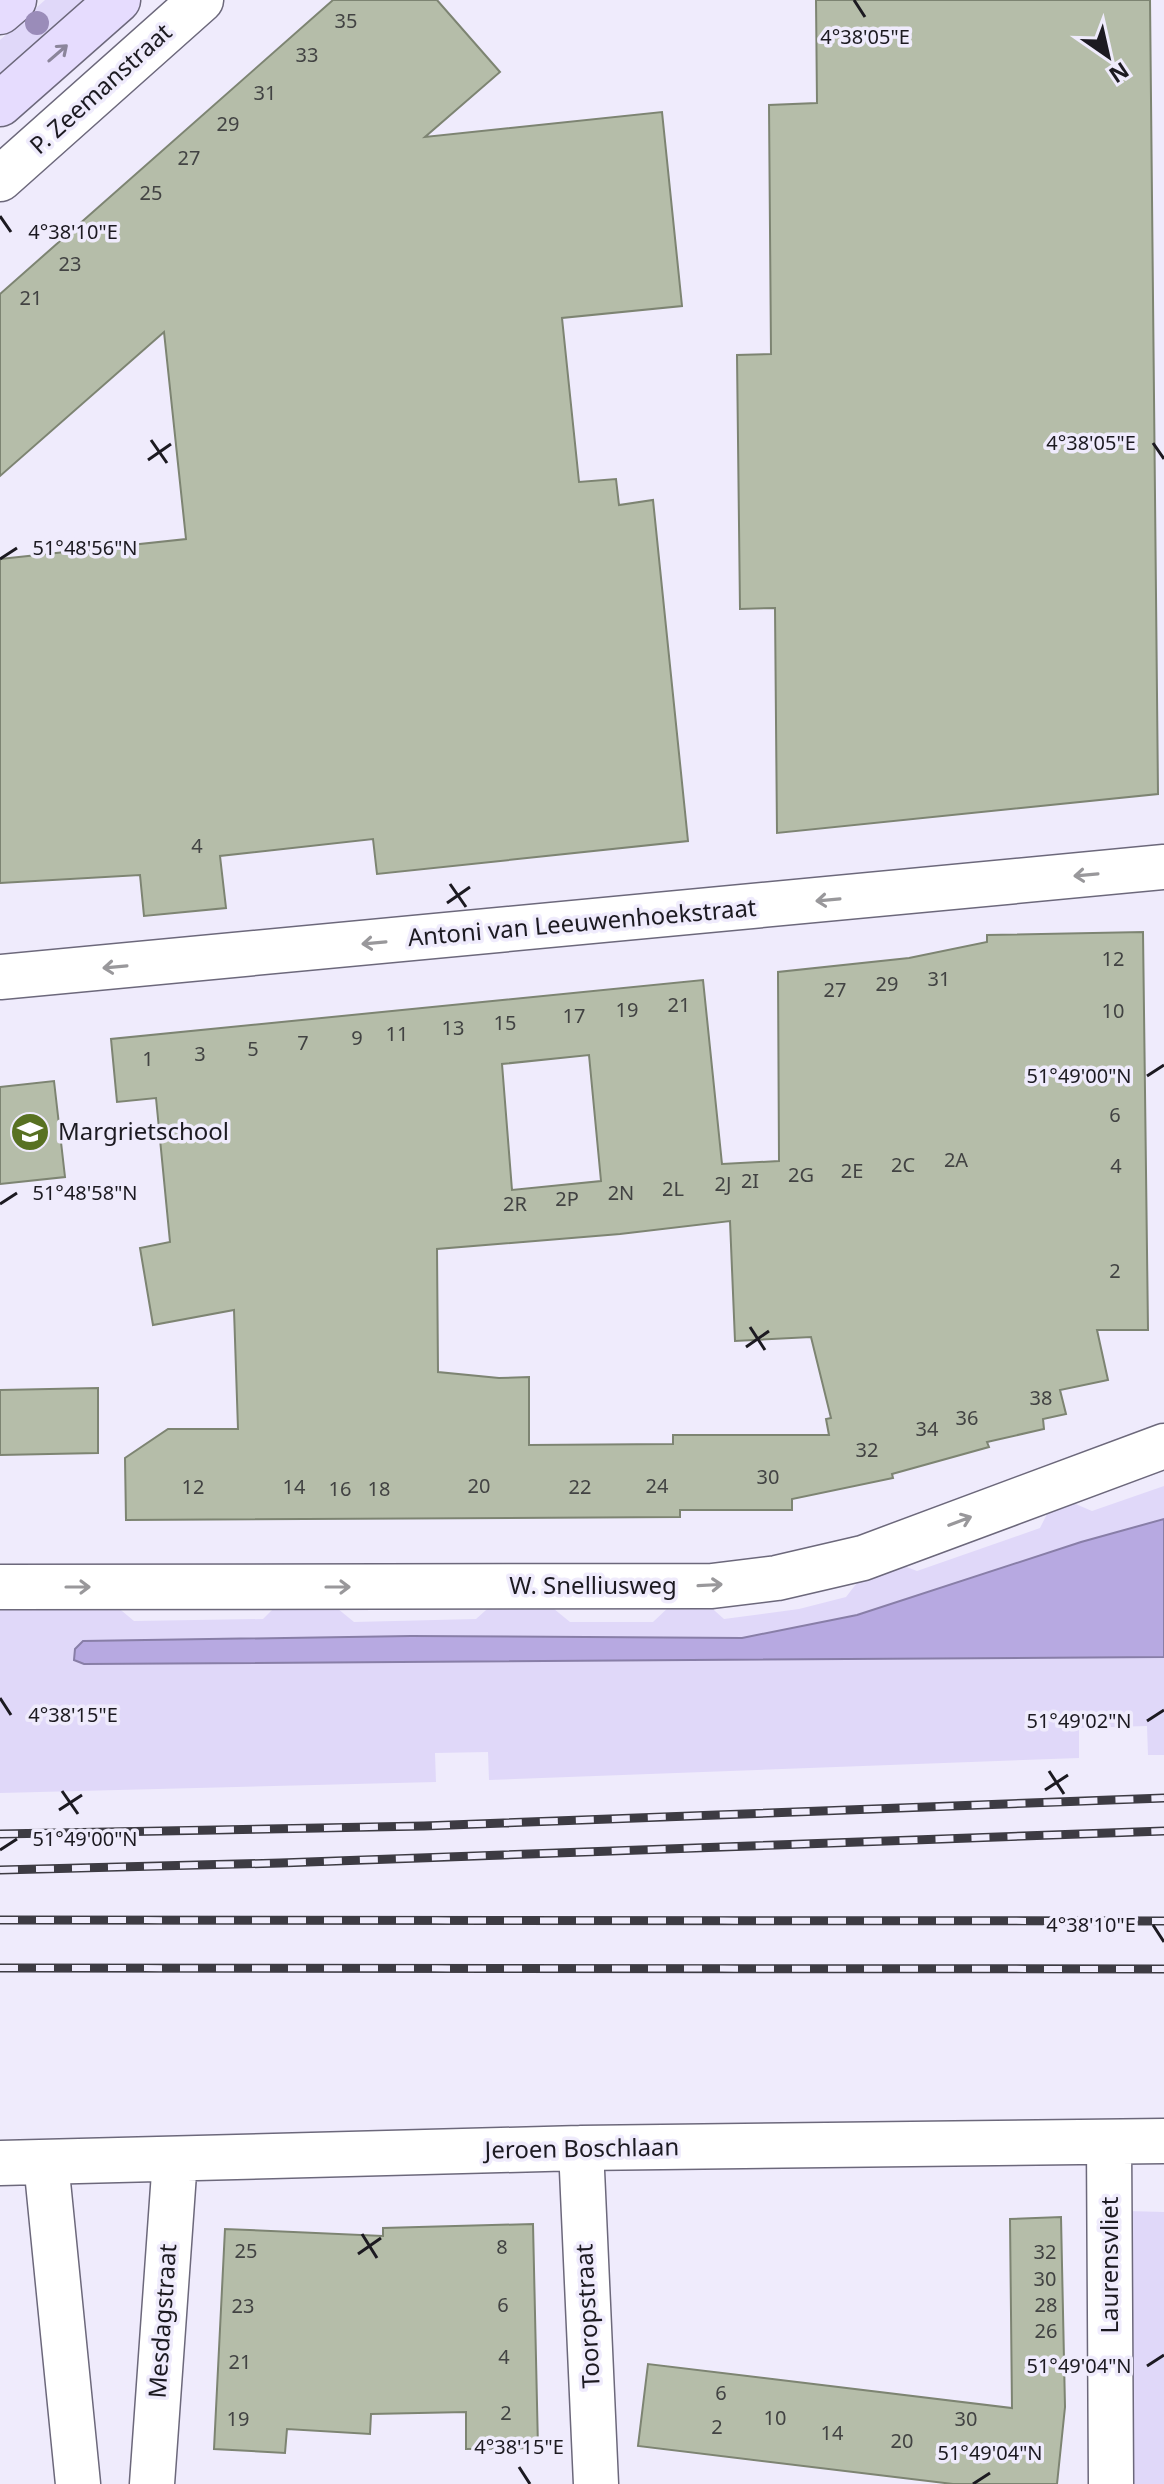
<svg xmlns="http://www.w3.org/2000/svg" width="1164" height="2484" viewBox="0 0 1164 2484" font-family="'Noto Sans',sans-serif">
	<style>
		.green { fill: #e0d8f9 }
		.water { fill: #b7a9e1; stroke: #887ea7; stroke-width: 2 }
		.building { fill: #b5bda9; stroke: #7d8472; stroke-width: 2; fill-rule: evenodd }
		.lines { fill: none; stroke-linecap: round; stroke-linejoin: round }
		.street-casing { stroke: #6c687b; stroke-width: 47 }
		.secondary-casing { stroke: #6c687b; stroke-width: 47 }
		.street { stroke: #fff; stroke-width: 44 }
		.secondary { stroke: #e6dcfe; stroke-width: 44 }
		.rail-casing { stroke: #3d3b43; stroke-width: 9 }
		.rail { stroke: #efebfc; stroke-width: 6; stroke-dasharray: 18; stroke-linecap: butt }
		.tree { fill: #9a8cb9 }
		.oneway { stroke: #8b859b }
		.oneway2 { stroke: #99989b }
		.ticks { fill: none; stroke: #1c1a21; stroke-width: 3 }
		.labels { text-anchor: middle; stroke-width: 7; stroke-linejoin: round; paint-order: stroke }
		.number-label { font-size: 20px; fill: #424343 }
		.street-label { font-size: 24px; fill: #1c1a21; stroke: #efebfc }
		.poi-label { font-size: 24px; fill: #1c1a21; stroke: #efebfc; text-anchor: start }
		.ticks-label { font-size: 20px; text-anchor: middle; fill: #1c1a21; stroke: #efebfc; stroke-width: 7; stroke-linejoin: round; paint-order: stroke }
	</style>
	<rect width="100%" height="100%" fill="#efebfc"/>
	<path class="green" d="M45 0H84L0 75V40Z
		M1164 1486V1519L1081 1542 857 1615 742 1638 411 1636 84 1641 75 1649 84 1664 1164 1657V1755H1148L1147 1726 1079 1728V1758L489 1780 488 1752 435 1753 436 1782 0 1793V1608L116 1606 134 1621 263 1619 277 1605 332 1604 354 1622 476 1619 495 1602 548 1604 570 1622H653L671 1605 706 1603 724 1619 799 1609 846 1597 863 1575 896 1563 917 1571 1040 1528 1050 1508 1071 1502 1092 1511Z
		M1127 2211 1164 2212V2484H1131Z"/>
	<path class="water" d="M1164 1519V1657L84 1664 74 1660 75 1649 83 1641 411 1636 742 1638 857 1615 1081 1542Z"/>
	<path class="building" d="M333 0H437L500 72 425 137 662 112 682 306 562 318 579 482 616 479 619 505 653 500 688 841 377 874 373 839 220 856 226 908 144 916 140 875 0 883V559L186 539 164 332 0 476V294Z
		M816 0H1150L1158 794 777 833 775 608 740 609 737 355 771 354 769 105 817 103Z
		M1143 932 1148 1330H1097L1108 1380 1060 1390 1066 1414 1043 1419 1044 1429 987 1442 989 1447 892 1474 893 1478 792 1499V1510H680V1517L126 1520 125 1458 168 1429H238L234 1310 153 1325 140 1248 170 1242 156 1098 117 1102 111 1039 703 980 722 1164 779 1161 778 972 909 958 987 942V935ZM589 1055 601 1181 512 1190 502 1064ZM730 1221 735 1341 811 1337 831 1418 826 1419 829 1435H673V1444L529 1445V1377L499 1378 438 1372 437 1249 620 1234Z
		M54 1081 65 1177 0 1184V1087Z
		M98 1388V1453L0 1455V1390Z
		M1061 2217 1065 2407 1057 2484H953L638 2446 648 2364 1012 2408 1010 2219Z
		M533 2224 538 2448 466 2449V2412L371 2414 370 2434 287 2429 285 2453 214 2449 225 2229 383 2236V2228Z"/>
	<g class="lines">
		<g class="street-casing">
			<path id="street" d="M0 179 201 0
				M0 977 1164 867
				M0 1587 712 1586 777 1578 863 1558 1164 1446
				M1109 2142 1111 2484
				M581 2148 596 2484
				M46 2162 78 2484
				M0 2163 581 2148 1164 2141
				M152 2484 175 2159"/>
		</g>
		<g class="secondary-casing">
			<path id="secondary" d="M0 12 14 0
				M0 104 118 0"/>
		</g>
		<use href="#street" class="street"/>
		<use href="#secondary" class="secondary"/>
		<g class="rail-casing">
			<path id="rail" d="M0 1834 424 1826 1164 1798
				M0 1870 280 1863 1164 1831
				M0 1920 1164 1921
				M0 1968 1164 1969"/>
		</g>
		<use href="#rail" class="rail"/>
	</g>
	<circle class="tree" cx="37" cy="23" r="12"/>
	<defs><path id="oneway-shaft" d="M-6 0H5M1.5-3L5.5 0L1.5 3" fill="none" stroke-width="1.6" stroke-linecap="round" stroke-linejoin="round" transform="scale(2)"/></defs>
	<use class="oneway" href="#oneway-shaft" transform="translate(58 53) rotate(-41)"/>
	<g class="oneway2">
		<use href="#oneway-shaft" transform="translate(1086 875) rotate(175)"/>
		<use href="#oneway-shaft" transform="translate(828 900) rotate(175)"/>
		<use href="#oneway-shaft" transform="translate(374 943) rotate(175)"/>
		<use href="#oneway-shaft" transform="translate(115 967) rotate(175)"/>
		<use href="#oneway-shaft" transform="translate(960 1521) rotate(-21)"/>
		<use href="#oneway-shaft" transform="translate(710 1585) rotate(-3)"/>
		<use href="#oneway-shaft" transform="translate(78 1587)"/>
		<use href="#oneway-shaft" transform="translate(338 1587)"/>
	</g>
	<path class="ticks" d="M854 0 865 17M0 216 11 232M151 440 167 463M1153 443 1164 459M148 460 171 444M0 559 17 548M450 884 466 907M447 903 470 887M1147 1076 1164 1065M0 1204 17 1193M750 1327 765 1350M746 1347 769 1331M0 1698 11 1715M1147 1721 1164 1710M1049 1771 1064 1794M1045 1790 1068 1775M62 1791 78 1814M59 1810 82 1795M0 1850 17 1839M1153 1925 1164 1942M362 2234 377 2258M358 2254 381 2238M1147 2366 1164 2355M519 2467 530 2484M973 2484 990 2473"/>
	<defs>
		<g id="school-disc" transform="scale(2)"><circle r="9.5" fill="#587122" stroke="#efebfc"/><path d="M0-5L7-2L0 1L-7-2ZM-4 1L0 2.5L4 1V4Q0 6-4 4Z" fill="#fff"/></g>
	</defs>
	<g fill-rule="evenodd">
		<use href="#school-disc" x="30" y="1132"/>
	</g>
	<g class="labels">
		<g class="number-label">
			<text x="346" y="28">35</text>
			<text x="307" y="62">33</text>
			<text x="265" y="100">31</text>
			<text x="228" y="131">29</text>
			<text x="189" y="165">27</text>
			<text x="151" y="200">25</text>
			<text x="70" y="271">23</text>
			<text x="31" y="305">21</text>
			<text x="197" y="853">4</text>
			<text x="1113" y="966">12</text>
			<text x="939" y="986">31</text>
			<text x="887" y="991">29</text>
			<text x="835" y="997">27</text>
			<text x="679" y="1012">21</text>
			<text x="627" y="1017">19</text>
			<text x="1113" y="1018">10</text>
			<text x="574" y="1023">17</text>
			<text x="505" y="1030">15</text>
			<text x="453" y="1035">13</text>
			<text x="397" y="1041">11</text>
			<text x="357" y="1045">9</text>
			<text x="303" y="1050">7</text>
			<text x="253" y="1056">5</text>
			<text x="200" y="1061">3</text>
			<text x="148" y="1066">1</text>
			<text x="1115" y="1122">6</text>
			<text x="956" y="1167">2A</text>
			<text x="903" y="1172">2C</text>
			<text x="1116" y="1173">4</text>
			<text x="852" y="1178">2E</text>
			<text x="801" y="1182">2G</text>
			<text x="750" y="1188">2I</text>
			<text x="723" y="1191">2J</text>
			<text x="673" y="1196">2L</text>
			<text x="621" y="1200">2N</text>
			<text x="567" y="1206">2P</text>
			<text x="515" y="1211">2R</text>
			<text x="1115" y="1278">2</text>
			<text x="1041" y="1405">38</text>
			<text x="967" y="1425">36</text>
			<text x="927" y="1436">34</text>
			<text x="867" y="1457">32</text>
			<text x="768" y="1484">30</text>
			<text x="479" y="1493">20</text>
			<text x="657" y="1493">24</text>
			<text x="193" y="1494">12</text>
			<text x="294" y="1494">14</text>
			<text x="580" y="1494">22</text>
			<text x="340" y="1496">16</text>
			<text x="379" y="1496">18</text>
			<text x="502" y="2254">8</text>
			<text x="246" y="2258">25</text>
			<text x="1045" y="2259">32</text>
			<text x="1045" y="2286">30</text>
			<text x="503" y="2312">6</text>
			<text x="1046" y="2312">28</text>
			<text x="243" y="2313">23</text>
			<text x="1046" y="2338">26</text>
			<text x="504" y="2364">4</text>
			<text x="240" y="2369">21</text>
			<text x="721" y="2400">6</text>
			<text x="506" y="2420">2</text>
			<text x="775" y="2425">10</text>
			<text x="238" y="2426">19</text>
			<text x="966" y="2426">30</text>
			<text x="717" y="2434">2</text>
			<text x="832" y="2440">14</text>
			<text x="902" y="2448">20</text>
		</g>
		<g class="street-label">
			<text transform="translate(101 89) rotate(-42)" y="8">P. Zeemanstraat</text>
			<text transform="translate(582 923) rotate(-5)" y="8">Antoni van Leeuwenhoekstraat</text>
			<text x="593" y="1594">W. Snelliusweg</text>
			<text transform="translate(582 2149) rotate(-1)" y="8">Jeroen Boschlaan</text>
			<text transform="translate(1110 2265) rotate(-90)" y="8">Laurensvliet</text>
			<text transform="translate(588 2316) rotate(-93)" y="8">Tooropstraat</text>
			<text transform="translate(163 2321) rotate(-86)" y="8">Mesdagstraat</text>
		</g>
		<g class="poi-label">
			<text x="58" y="1140">Margrietschool</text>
		</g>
	</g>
	<g class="ticks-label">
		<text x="865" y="44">4°38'05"E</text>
		<text x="73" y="239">4°38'10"E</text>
		<text x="1091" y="450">4°38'05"E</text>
		<text x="85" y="555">51°48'56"N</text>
		<text x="1079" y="1083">51°49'00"N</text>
		<text x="85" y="1200">51°48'58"N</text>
		<text x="73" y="1722">4°38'15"E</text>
		<text x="1079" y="1728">51°49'02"N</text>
		<text x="85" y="1846">51°49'00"N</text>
		<text x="1091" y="1932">4°38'10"E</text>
		<text x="1079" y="2373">51°49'04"N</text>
		<text x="519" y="2454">4°38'15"E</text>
		<text x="990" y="2460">51°49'04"N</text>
	</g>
	<g transform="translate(1108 56) rotate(146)" stroke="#efebfc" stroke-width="6" paint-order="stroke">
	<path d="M0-6L14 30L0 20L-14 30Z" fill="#1c1a21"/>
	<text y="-12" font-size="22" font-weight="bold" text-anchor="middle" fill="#1c1a21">N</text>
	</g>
</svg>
